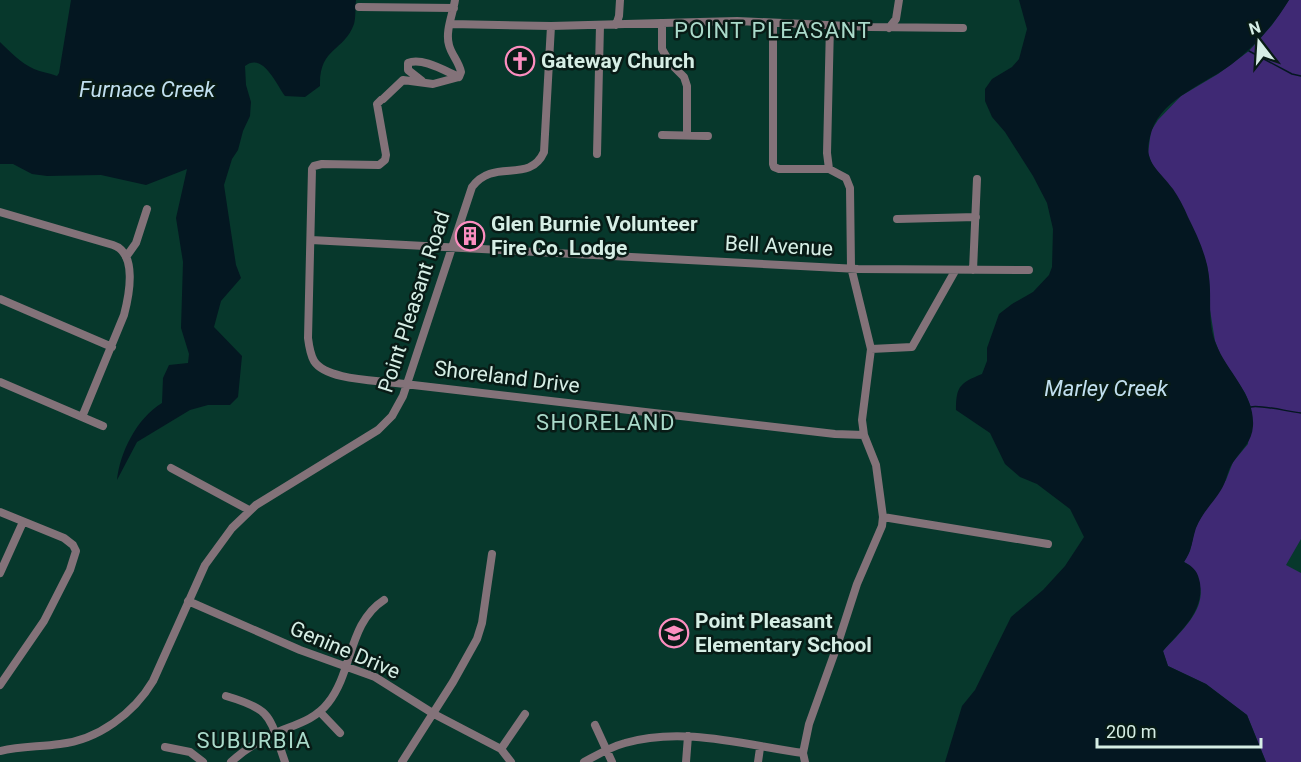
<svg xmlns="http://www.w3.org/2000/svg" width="1301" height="762" viewBox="0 0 1301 762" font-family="Roboto,sans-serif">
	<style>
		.green { fill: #3f2974 }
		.water { fill: #041721 }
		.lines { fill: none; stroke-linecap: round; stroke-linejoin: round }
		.stream { stroke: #041721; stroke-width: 1.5 }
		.minor { stroke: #837279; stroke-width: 8 }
		.labels { text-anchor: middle; stroke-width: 5; stroke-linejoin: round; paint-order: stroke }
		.poi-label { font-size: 21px; font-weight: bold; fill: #d6eee5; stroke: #081b16; text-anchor: start }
		.street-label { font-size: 21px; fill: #d6eee5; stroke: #081b16 }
		.neighbourhood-label { font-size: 22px; letter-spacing: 1.5px; fill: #aadaca; stroke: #081b16 }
		.water-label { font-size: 22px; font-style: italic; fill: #c1dfef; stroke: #081b16 }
	</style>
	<rect width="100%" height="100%" fill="#07382c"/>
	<path class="green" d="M1289 0H1301V539L1286 565 1301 573V762H1266L1247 715 1206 684 1168 666 1163 651C1180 632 1213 605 1196 576 1193 569 1191 565 1184 562L1190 551 1195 529 1201 517 1226 480 1233 462 1248 444 1251 407 1245 393 1221 356 1215 341 1210 310 1209 278 1207 265 1180 201 1152 164 1148 153 1151 131 1158 120 1181 96 1218 74 1249 51 1272 25Z"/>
	<path class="water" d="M71 0H356C355 8 356 17 354 24 344 52 319 47 320 86L305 97 285 96C276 84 263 52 245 66L246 85 251 102 250 116 243 131 238 150 232 159 224 185 236 265 241 278 221 301 214 327 242 356 238 397 230 405H208L190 410 137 442 117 480C120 452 137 418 162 403L163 378 169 365 188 363 189 354 181 328 183 262 176 218 187 169 146 185 101 175 47 176 32 174 13 164H0V42C10 52 21 63 34 69 41 72 49 73 57 76L59 73Z
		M1019 0H1289C1274 25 1255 46 1232 64 1207 83 1163 98 1152 130 1141 162 1156 166 1173 189 1179 198 1184 207 1188 217 1197 235 1207 256 1209 277 1212 299 1207 322 1216 344 1227 372 1255 394 1253 426 1252 442 1242 449 1234 461 1227 470 1227 481 1221 490 1213 503 1202 513 1196 528 1192 540 1192 551 1184 562 1194 567 1198 572 1200 583 1204 613 1180 631 1163 651L1168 666 1206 684 1247 715 1266 762H945L962 706 975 690 1011 617 1043 590 1065 566 1084 537 1070 509 1037 484 1020 477 1005 464 990 433 956 410C956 386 960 383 982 374L987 361V348L999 314 1012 304 1033 292 1049 275 1052 267 1053 229 1047 203 1033 176 1005 132 992 117 985 101V89L992 79 1012 67 1019 59 1027 29Z"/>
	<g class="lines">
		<path class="stream" d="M1249 51 1292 74 1301 76
			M1251 407C1258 404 1290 412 1301 413"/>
		<path class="minor" d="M359 7 454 8
			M662 23V49L670 63 684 77 687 86V135
			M773 23V164L774 167 779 169H829
			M451 24 551 26 737 21 870 27 963 28
			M616 25 619 16 620 0
			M889 28 896 19 899 0
			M422 81 408 70V63C422 57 445 71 459 77
			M383 99 403 80 433 84 459 77 461 72C459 62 451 54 449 45 445 31 453 14 455 0
			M381 100 377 104 386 155 385 160 379 165 322 164 314 166 312 169 308 338C309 346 310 354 314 361 326 380 375 380 396 383L835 434 864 435
			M662 135 708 136
			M597 154 600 25
			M829 169 827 153 830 25
			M0 212 113 245C138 253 129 296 124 315L82 417
			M897 219 976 217
			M311 240 858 269 1029 270
			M126 257 136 243 147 209
			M973 270 977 179
			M0 299 112 347
			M871 349 912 347 955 271
			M0 382 103 426
			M171 468 249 510
			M0 512 64 538 73 545 76 551 70 570 44 621 0 685
			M883 517 1048 544
			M0 573 23 522
			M188 601 300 650 375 677 434 714 501 749 511 762
			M226 696C274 710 269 717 285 762
			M320 712 340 733
			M595 725 612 762
			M165 747 190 752 203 762
			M501 749 525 714
			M0 751C20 746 40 747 60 744 98 740 134 713 153 681L205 565 232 528 256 505 378 430 392 416 403 396 472 187C494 157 529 185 544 152L551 26
			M231 762C244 750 257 742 273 734 293 725 314 721 328 703 353 672 348 623 384 600
			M402 762 453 682 477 639 482 623 492 554
			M584 762C597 755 610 747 625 743 683 726 745 745 803 753
			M686 762 688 736
			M758 762 760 748
			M805 762 803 753 809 724 836 649 857 584 882 526 883 517 876 465 864 435 862 420 871 349 851 267 850 188 846 178 829 169"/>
	</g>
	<defs>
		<g id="church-ring" transform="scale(1.5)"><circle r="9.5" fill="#081b16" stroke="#fd8ec0" stroke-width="1.5"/><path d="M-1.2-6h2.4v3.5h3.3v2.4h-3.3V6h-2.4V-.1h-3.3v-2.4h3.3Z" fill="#fd8ec0"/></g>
		<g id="building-ring" transform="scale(1.5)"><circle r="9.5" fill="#081b16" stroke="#fd8ec0" stroke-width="1.5"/><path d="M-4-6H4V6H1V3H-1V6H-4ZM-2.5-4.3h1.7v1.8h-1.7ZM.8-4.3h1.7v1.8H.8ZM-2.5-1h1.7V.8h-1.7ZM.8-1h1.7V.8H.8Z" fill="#fd8ec0"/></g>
		<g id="school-ring" transform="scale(1.5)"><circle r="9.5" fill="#081b16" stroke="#fd8ec0" stroke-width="1.5"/><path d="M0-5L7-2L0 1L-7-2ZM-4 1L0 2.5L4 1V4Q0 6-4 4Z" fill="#fd8ec0"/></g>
	</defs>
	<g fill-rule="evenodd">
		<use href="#church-ring" x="520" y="61"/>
		<use href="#building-ring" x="470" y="236"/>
		<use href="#school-ring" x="674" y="633"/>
	</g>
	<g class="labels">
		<g class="poi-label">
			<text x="541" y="68">Gateway Church</text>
			<text x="491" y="231">Glen Burnie Volunteer<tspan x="491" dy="24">Fire Co. Lodge</tspan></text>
			<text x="695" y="628">Point Pleasant<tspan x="695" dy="24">Elementary School</tspan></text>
		</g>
		<g class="street-label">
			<text transform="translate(779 246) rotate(3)" y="7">Bell Avenue</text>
			<text transform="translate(414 302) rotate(-72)" y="7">Point Pleasant Road</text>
			<text transform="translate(507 377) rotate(7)" y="7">Shoreland Drive</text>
			<text transform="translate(345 650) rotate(23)" y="7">Genine Drive</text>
		</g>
		<g class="neighbourhood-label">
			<text x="773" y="38">POINT PLEASANT</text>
			<text x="606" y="430">SHORELAND</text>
			<text x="254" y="748">SUBURBIA</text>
		</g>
		<g class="water-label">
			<text x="147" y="97">Furnace Creek</text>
			<text x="1106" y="396">Marley Creek</text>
		</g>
	</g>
	<g transform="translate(1259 42) rotate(343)" stroke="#081b16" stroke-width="4.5" paint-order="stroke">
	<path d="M0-4.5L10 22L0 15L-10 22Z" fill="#d6eee5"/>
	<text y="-9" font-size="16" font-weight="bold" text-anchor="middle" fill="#d6eee5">N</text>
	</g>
	<path d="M1097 738v9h164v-9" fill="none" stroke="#d6eee5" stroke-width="3"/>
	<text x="1106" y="738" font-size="18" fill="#d6eee5" stroke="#081b16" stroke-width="4.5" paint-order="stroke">200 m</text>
</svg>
